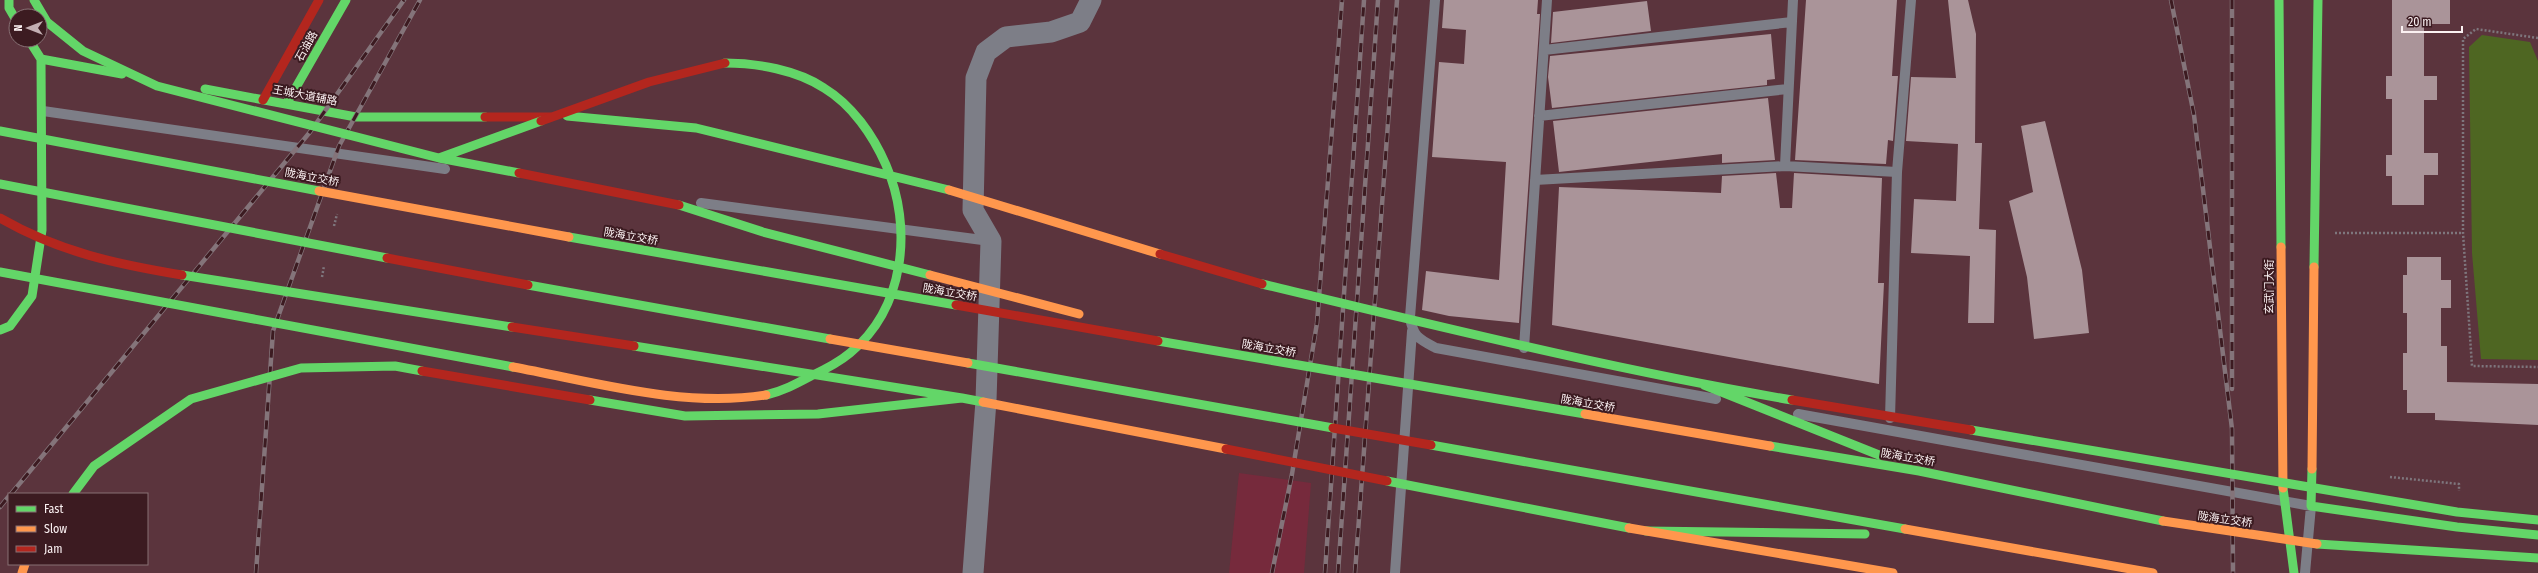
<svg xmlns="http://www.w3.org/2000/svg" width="2538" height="573" viewBox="0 0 2538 573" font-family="'Fira Sans Condensed','Noto Sans SC',sans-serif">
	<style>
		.built { fill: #762a3c }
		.grass { fill: #4e6622 }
		.building { fill: #aa9499 }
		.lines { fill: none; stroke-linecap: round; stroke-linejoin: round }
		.path { stroke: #7e767d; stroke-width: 2.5; stroke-dasharray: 2 2; stroke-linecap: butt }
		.lane { stroke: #7d7e87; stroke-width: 10 }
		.street { stroke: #7d7e87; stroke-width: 21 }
		.fast { stroke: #63d668; stroke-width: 9 }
		.slow { stroke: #ff974d; stroke-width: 9 }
		.jam { stroke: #b3261e; stroke-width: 9 }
		.rail-casing { stroke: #84747a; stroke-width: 4.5 }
		.rail { stroke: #3c1b21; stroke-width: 3; stroke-dasharray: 9; stroke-linecap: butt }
		.fast-bridge { stroke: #63d668; stroke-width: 9 }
		.slow-bridge { stroke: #ff974d; stroke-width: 9 }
		.jam-bridge { stroke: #b3261e; stroke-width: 9 }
		.labels { text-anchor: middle; stroke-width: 4; stroke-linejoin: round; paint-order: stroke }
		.street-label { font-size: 11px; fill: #fbf1f2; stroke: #3c1b21 }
	</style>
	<rect width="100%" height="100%" fill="#5b343d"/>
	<path class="built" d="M1239 473 1311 483 1304 573H1229Z"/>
	<path class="grass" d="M2482 35 2530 42 2538 61V360L2481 359 2472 253 2469 47Z"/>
	<path class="building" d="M1444 0H1538L1537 14H1540L1519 323 1449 316 1422 310 1426 271 1499 280 1506 162 1432 157 1439 62 1464 64 1466 30 1442 28Z
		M1806 0H1897L1892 76H1898L1893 141 1888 140 1886 164 1795 160Z
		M1948 0H1968L1976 34 1975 143H1982L1979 229 1996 230 1994 323H1968L1970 256 1911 253 1914 199 1956 201 1958 144 1906 141 1911 77 1956 78Z
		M2392 0H2450V24H2424V76H2437V100H2424V153H2438V175H2424V205H2392V176H2386V155H2392V99H2386V76H2392Z
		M1647 1 1651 31 1551 43 1553 12Z
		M1771 34 1775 79 1767 80V85L1552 108 1548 77 1550 56Z
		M1768 98 1775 160 1722 163V154L1559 172 1553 121Z
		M2045 121 2082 270 2089 333 2034 339 2027 277 2009 201 2033 192 2021 126Z
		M1776 173 1780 208H1792L1794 173 1882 178 1878 283H1884L1879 384 1552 325 1559 187 1721 193 1722 176Z
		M2407 257H2441V280H2451V308H2441V346H2447V382L2538 384V425L2435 420V413H2407V390H2403V353H2407V313H2403V275H2407Z"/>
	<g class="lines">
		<path class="path" d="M2538 38 2476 29 2463 39V233L2472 366 2538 367
			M334 226 337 214
			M2335 233H2463
			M322 277 324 266
			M2390 477 2459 484V491"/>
		<path class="lane" d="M1435 0 1410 317C1413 337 1419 339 1436 348L1716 399
			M1544 50 1792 22
			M43 111 445 169
			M1539 116 1788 89
			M1785 166 1793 0
			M1535 180 1785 166 1897 172
			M701 203 990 241
			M1524 348 1547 0
			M1798 414 2311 506 2305 573
			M1890 418 1897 172 1911 0
			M1395 573 1412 331"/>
		<path class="street" d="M973 573 986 401 991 241 973 210 976 78 986 52 1006 37 1051 32 1080 22 1091 0"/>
		<path class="fast" d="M9 0V8L16 20
			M2279 0 2281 247
			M41 59 122 74
			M205 89 356 117H485
			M287 103 346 0
			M2314 267 2318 0
			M0 330 10 326 32 296 42 230 41 59 29 40
			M2312 469 2311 506 2457 527 2538 535
			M2283 488 2294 573"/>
		<path class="slow" d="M2281 247 2283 488
			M2312 469 2314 267
			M22 573 25 564"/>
		<path class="jam" d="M263 100 319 0
			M485 117H550"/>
		<g class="rail-casing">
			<path id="rail" d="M2171 0 2194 115 2232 429 2233 573
				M2232 0V389
				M11 494 310 132 404 0
				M0 507 9 496
				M256 573 273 331 339 146 420 0
				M1272 573 1292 474 1317 323 1342 0
				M1325 573 1364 0
				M1338 573 1378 0
				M1355 573 1397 0"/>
		</g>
		<use href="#rail" class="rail"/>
		<path class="fast-bridge" d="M34 0 47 22 83 51 157 86 439 158 519 173
			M725 63C757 63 797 70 824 88 852 105 873 135 886 165 913 227 905 308 850 353 838 363 824 370 811 376 796 384 783 391 766 395
			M567 116 696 128 949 190
			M0 131 319 191
			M439 158 541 121
			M0 184 387 258
			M679 205 763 232 930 275
			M569 237 956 305
			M0 272 513 367
			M182 275 512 327
			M1262 284C1438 326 1614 370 1792 400
			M528 285 830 339
			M1158 341 1585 414
			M634 346 962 398
			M968 363 1333 428
			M1704 385 1879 455
			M590 400 685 416 818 414 962 398 983 402
			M1971 430 2457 512 2538 520
			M1431 445 1905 529
			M1770 446 1919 471 2163 521
			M1387 481 1629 528
			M73 494 94 466 191 399 301 368 395 366 422 371
			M1646 531 1865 534
			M2317 544 2538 558"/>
		<path class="slow-bridge" d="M949 190 1160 254
			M319 191 569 237
			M930 275 1079 314
			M830 339 968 363
			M513 367C595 382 682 408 766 395
			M983 402 1226 449
			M1585 414 1770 446
			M2163 521 2317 544
			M1629 528 1893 573
			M1905 529 2153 573"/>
		<path class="jam-bridge" d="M541 121 649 82 725 63
			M519 173 679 205
			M0 218C59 252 116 264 182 275
			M1160 254 1262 284
			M387 258 528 285
			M956 305 1158 341
			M512 327 634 346
			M422 371 590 400
			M1792 400 1971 430
			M1333 428 1431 445
			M1226 449 1387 481"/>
	</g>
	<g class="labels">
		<g class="street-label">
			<text transform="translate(306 46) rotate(-61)" y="4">石油路</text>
			<text transform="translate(305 95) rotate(11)" y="4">王城大道辅路</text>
			<text transform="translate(312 177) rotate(11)" y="4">陇海立交桥</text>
			<text transform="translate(631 236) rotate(10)" y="4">陇海立交桥</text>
			<text transform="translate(2269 287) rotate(-90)" y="4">玄武门大街</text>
			<text transform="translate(950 292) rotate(10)" y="4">陇海立交桥</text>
			<text transform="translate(1269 348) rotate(10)" y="4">陇海立交桥</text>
			<text transform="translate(1588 403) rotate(10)" y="4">陇海立交桥</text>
			<text transform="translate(1908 457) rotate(10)" y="4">陇海立交桥</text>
			<text transform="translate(2225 519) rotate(8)" y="4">陇海立交桥</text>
		</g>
	</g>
	<rect x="8" y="493" width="140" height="72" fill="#3c1b21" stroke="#887175"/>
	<rect x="16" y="506" width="20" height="6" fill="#63d668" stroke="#887175"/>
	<text x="44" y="513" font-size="12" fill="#fbf1f2">Fast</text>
	<rect x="16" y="526" width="20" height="6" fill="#ff974d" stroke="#887175"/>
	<text x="44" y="533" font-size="12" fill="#fbf1f2">Slow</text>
	<rect x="16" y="546" width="20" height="6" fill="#b3261e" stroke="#887175"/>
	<text x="44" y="553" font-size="12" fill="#fbf1f2">Jam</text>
	<g transform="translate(28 28) rotate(270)"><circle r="19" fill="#3c1b21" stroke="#887175"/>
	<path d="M0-3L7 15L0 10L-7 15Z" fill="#c3afb3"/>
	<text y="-6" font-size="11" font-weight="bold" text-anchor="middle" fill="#fbf1f2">N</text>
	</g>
	<path d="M2402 26v6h60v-6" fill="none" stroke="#fbf1f2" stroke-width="2"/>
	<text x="2408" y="26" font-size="12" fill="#fbf1f2" stroke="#3c1b21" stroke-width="3" paint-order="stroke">20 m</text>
</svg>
